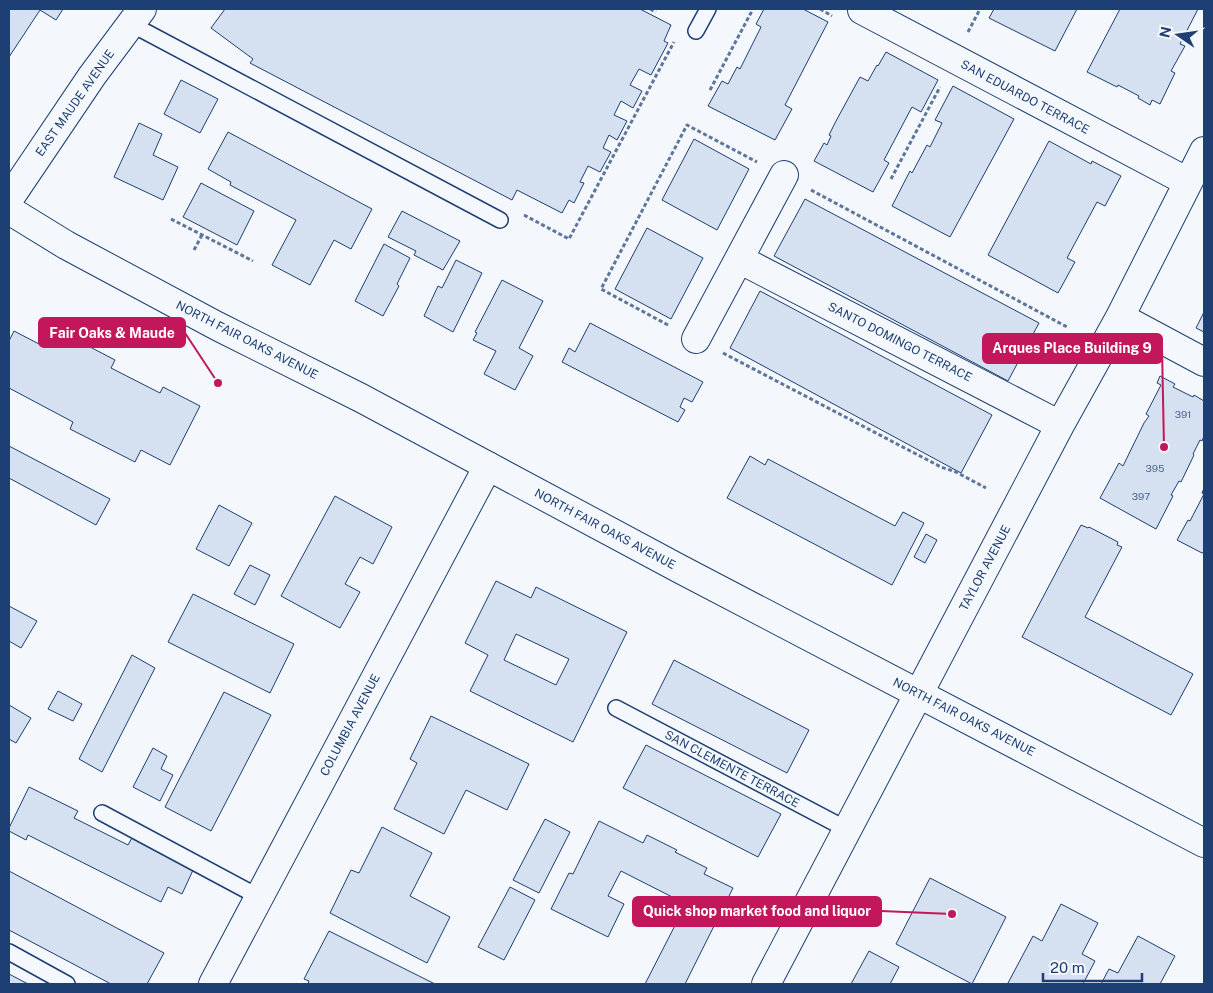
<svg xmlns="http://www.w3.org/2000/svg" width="1213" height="993" viewBox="0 0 1213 993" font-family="'Public Sans',sans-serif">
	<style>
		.building { fill: #d5e0f0; stroke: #1d3f73; fill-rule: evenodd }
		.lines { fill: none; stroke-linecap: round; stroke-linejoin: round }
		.lane-casing { stroke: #1d3f73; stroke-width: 18 }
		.street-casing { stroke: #1d3f73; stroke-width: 30 }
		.secondary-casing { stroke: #1d3f73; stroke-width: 30 }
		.path { stroke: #5e769c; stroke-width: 3; stroke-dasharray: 4 2.5; stroke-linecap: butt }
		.lane { stroke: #f4f7fb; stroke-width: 15 }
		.street { stroke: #f4f7fb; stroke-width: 28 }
		.secondary { stroke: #f4f7fb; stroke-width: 28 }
		.labels { text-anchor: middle; stroke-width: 4; stroke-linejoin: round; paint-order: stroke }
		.number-label { font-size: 10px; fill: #4b6792 }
		.street-label { font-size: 12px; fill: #1d3f73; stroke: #f4f7fb }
		.leader { fill: none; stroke: #c2185b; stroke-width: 2 }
		.callout-dot { fill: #c2185b; stroke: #f4f7fb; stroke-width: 2 }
		.callout { fill: #c2185b; stroke: #c2185b; stroke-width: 2 }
		.callout-label { font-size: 14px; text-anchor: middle; font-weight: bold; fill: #fff }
	</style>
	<rect width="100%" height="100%" fill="#f4f7fb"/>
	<path class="building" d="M9 9H63L56 20 40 10 9 57Z
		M225 9H640L671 25 664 41 668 43 651 75 639 69 630 85 642 91 633 108 621 101 614 115 627 121 617 140 609 135 603 148 611 152 600 172 588 166 580 182 584 183 574 203 569 200 562 213 517 190 512 200 250 63 253 59 211 28Z
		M764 9H803L828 22 785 105 792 109 775 140 708 106 722 81 728 84 737 67 740 69 761 27 756 24Z
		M994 9H1077L1055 51 989 18Z
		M1120 9H1198L1180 44 1185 46 1171 71 1175 73 1160 104 1152 100 1150 105 1138 98 1139 96 1118 85 1117 87 1087 72Z
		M886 52 938 80 921 112 912 107 884 160 889 163 873 192 814 161 824 143 827 145 831 136 829 135 836 121 860 77 868 81 877 65 878 66Z
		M181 80 218 99 200 133 164 114Z
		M953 86 1014 119 950 237 892 206 910 171 912 173 927 145 930 147 942 123 935 120Z
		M139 123 162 134 153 155 178 167 163 200 114 177Z
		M228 132 372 209 351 249 334 240 310 285 272 265 296 220 230 185 231 182 208 169Z
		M694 139 749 169 717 230 662 200Z
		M1049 141 1091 164 1092 161 1121 176 1105 206 1097 202 1067 258 1075 262 1058 293 988 255Z
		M201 183 254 211 237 245 183 217Z
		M805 199 1039 323 1008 381 774 256Z
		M402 211 460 241 443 270 414 255 416 251 388 237Z
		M647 228 703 258 671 319 615 289Z
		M384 244 410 258 397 284 399 286 383 316 355 301Z
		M456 260 482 273 453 332 424 316 438 286 442 288Z
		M502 280 543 301 519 348 533 356 515 390 484 374 496 351 473 340 477 333 475 332Z
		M760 291 992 415 961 473 730 348Z
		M1204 312V332L1196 328Z
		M590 323 703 382 692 402 684 398 680 407 685 410 678 422 562 362 569 348 575 352Z
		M48 325 115 360 111 368 160 393 163 387 200 406 170 465 141 450 135 462 70 429 73 422 9 388V341L14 331 39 344Z
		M1160 376 1175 384 1173 387 1193 397 1194 395 1204 401V436L1202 441 1200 440 1193 454 1194 455 1181 482 1179 481 1171 495 1173 496 1156 529 1100 498 1119 463 1123 466 1144 423 1149 416 1146 414 1161 385 1157 383Z
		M9 446 110 499 96 525 9 478Z
		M750 456 765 465 768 459 895 526 903 512 924 523 892 585 727 498Z
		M1204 488V552L1202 553 1177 540 1188 520 1190 521 1204 494 1202 493Z
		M335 496 392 527 373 564 360 557 345 584 360 592 340 628 281 596Z
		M219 505 252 523 229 566 196 549Z
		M1081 525 1088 528 1089 527 1118 542 1117 545 1122 547 1085 617 1193 674 1171 715 1022 637Z
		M926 534 937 540 925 563 914 557Z
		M250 565 270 575 255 605 234 594Z
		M496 581 531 598 536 587 627 632 573 742 470 691 488 655 465 643ZM516 634 569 659 556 685 504 660Z
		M193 594 294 644 270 693 168 642Z
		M9 606 37 621 21 648 9 641Z
		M132 655 155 668 102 772 79 759Z
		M674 660 809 730 787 773 652 704Z
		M58 691 82 704 73 721 48 709Z
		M224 692 271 715 211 831 165 807Z
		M9 705 31 718 16 743 9 739Z
		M431 716 529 764 507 810 466 790 444 834 394 809 417 763 410 759Z
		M646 745 781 814 758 857 623 788Z
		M153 748 167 756 161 769 173 775 160 801 133 787Z
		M29 787 78 811 74 818 128 845 133 836 194 868 182 894 168 887 161 902 28 835 26 840 9 831V828Z
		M545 819 570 832 539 893 513 880Z
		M599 821 643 843 647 835 677 850 675 852 707 868 704 874 733 888 685 984H645L686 904 621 871 608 896 624 904 608 937 551 909 569 873 573 874Z
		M382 827 432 853 410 896 450 917 427 963 330 913 351 870 359 873Z
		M9 871 164 953 147 984H111L9 930Z
		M930 878 1006 917 972 984 896 944Z
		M510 887 535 900 504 960 478 947Z
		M1061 904 1098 923 1082 954 1095 961 1083 984H1011L1008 983 1033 936 1042 941Z
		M329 931 435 984H308L309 981 304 979Z
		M1138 936 1175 956 1160 984H1101L1109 969 1118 973Z
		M869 951 899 967 890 984H851Z
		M9 974 28 984H9Z"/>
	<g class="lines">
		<g class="lane-casing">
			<path id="lane" d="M131 24 500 220
				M696 31 708 9
				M616 708 848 830
				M102 813 259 897
				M9 952 67 984"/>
		</g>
		<g class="street-casing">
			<path id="street" d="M862 10 1188 182
				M739 259 1060 425
				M1120 317 1204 362
				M696 339 784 175
				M213 984 488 466
				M766 984 1060 425 1120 317 1204 151"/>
		</g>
		<g class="secondary-casing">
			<path id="secondary" d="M9 199 92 76 142 9
				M9 210 66 245 217 326 361 398 680 569 1204 843"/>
		</g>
		<path class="path" d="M650 9 656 12
			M820 9 832 16
			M968 32 980 9
			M710 90 753 9
			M891 179 940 87
			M811 190 1069 328
			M524 215 569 239 674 42
			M171 219 253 261
			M194 250 202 235
			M668 325 601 289 687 125 757 162
			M723 353 941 467 956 472 986 488"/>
		<use href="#lane" class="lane"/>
		<use href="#street" class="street"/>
		<use href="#secondary" class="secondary"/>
	</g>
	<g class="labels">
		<g class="number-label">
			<text x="1183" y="418">391</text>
			<text x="1155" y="472">395</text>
			<text x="1141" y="500">397</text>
		</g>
		<g class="street-label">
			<text transform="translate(1025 97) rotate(28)" y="4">SAN EDUARDO TERRACE</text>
			<text transform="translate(75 103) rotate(-55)" y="4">EAST MAUDE AVENUE</text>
			<text transform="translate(247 340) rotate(27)" y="4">NORTH FAIR OAKS AVENUE</text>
			<text transform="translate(900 342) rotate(27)" y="4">SANTO DOMINGO TERRACE</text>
			<text transform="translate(605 529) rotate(28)" y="4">NORTH FAIR OAKS AVENUE</text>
			<text transform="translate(985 568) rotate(-62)" y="4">TAYLOR AVENUE</text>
			<text transform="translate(964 717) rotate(27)" y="4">NORTH FAIR OAKS AVENUE</text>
			<text transform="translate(350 725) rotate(-62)" y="4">COLUMBIA AVENUE</text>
			<text transform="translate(732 769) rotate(28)" y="4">SAN CLEMENTE TERRACE</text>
		</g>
	</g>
	<path class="leader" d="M218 383L185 333M1164 447L1162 348M952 914L881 911"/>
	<g class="callout-dot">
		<circle cx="218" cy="383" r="5"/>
		<circle cx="1164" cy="447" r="5"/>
		<circle cx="952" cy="914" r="5"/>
	</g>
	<g class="callout">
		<rect x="39" y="318" width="146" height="29" rx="5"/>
		<rect x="983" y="334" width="179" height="29" rx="5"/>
		<rect x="633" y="897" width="248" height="29" rx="5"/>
	</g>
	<g class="callout-label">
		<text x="112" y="338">Fair Oaks &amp; Maude</text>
		<text x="1072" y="353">Arques Place Building 9</text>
		<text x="757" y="916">Quick shop market food and liquor</text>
	</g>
	<rect width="1213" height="993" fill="none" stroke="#1d3f73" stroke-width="20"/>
	<g transform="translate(1178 35) rotate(283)" stroke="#f4f7fb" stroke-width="4" paint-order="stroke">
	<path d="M0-4L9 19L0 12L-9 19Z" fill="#1d3f73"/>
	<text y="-8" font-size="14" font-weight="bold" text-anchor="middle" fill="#1d3f73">N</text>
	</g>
	<path d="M1043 973v8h99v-8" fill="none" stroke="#1d3f73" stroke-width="2.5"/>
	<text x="1050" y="973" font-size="15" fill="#1d3f73" stroke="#f4f7fb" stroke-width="4" paint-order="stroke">20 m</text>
</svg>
